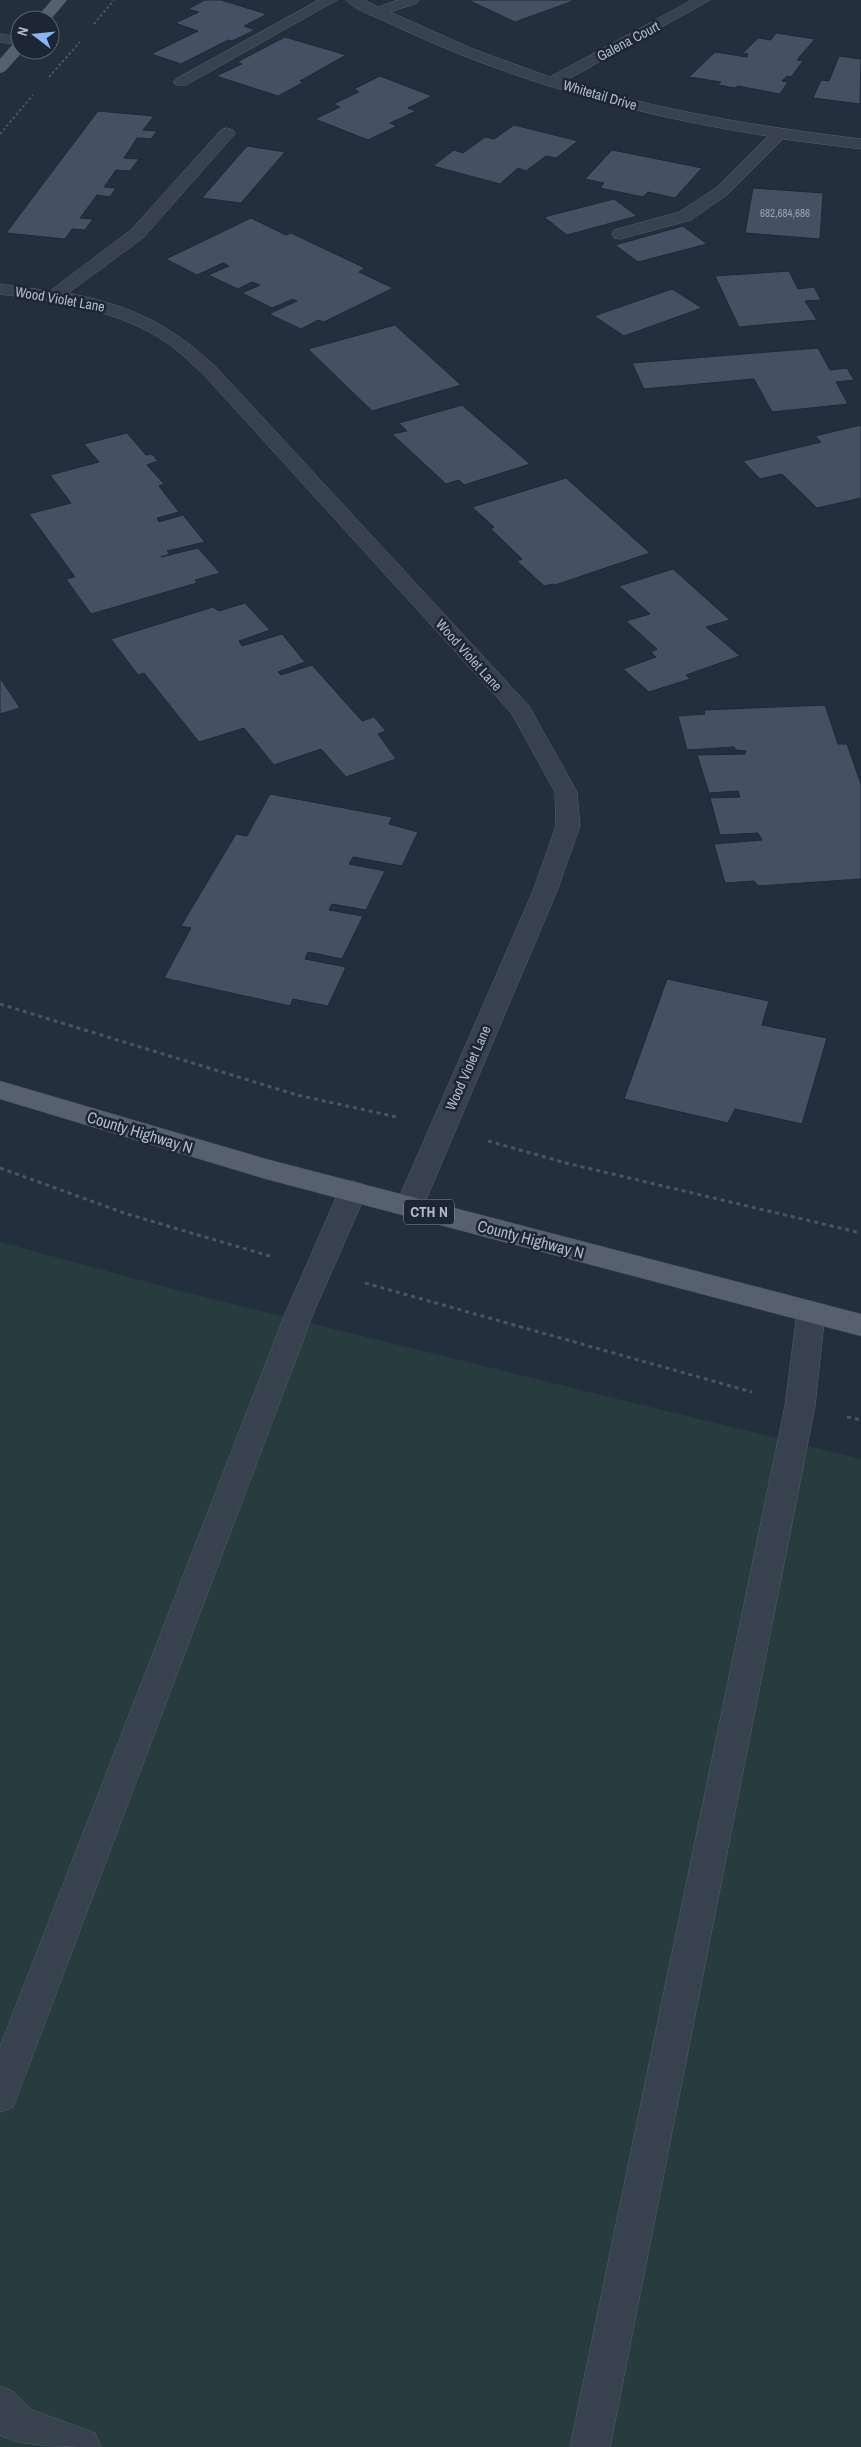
<svg xmlns="http://www.w3.org/2000/svg" width="861" height="2447" viewBox="0 0 861 2447" font-family="'Archivo Narrow',sans-serif">
	<style>
		.green { fill: #263c3f }
		.building { fill: #455162; stroke: #1f2835 }
		.lines { fill: none; stroke-linecap: round; stroke-linejoin: round }
		.minor-casing { stroke: #565f6c; stroke-width: 1 }
		.major-casing { stroke: #414a57; stroke-width: 1 }
		.path-far1 { stroke: #44595c; stroke-width: 2; stroke-dasharray: 2.5 2.5; stroke-linecap: butt }
		.path { stroke: #44595c; stroke-width: 3; stroke-dasharray: 4 4; stroke-linecap: butt }
		.minor { fill: #38414e; fill-rule: evenodd }
		.major { fill: #56606e; fill-rule: evenodd }
		.labels { text-anchor: middle; stroke-width: 5; stroke-linejoin: round; paint-order: stroke }
		.far-number-label { font-size: 11px; fill: #98a1af }
		.far-street-label { font-size: 14px; fill: #b4bcc9; stroke: #1d2633 }
		.shield { fill: #1d2633; stroke: #878f9c; stroke-width: 1 }
		.shield-label { font-size: 15px; font-weight: bold; fill: #b4bcc9 }
		.street-label { font-size: 16px; fill: #b4bcc9; stroke: #1d2633 }
	</style>
	<rect width="100%" height="100%" fill="#242f3e"/>
	<path class="green" d="M0 1242 184 1292 861 1459V2447H0Z"/>
	<path class="building" d="M205 0H221L267 14 244 26 255 30 232 41 228 40 181 64 151 54 198 31 175 23 199 12 188 9Z
		M468 0H576L515 22Z
		M776 33 815 39 797 60 803 61 791 77 787 76 782 81 788 82 780 94 738 86 735 88 718 85 721 82 689 77 715 52 747 57 748 54 743 53 758 38 771 40Z
		M285 37 346 55 300 81 304 82 278 96 216 76 242 64 237 62Z
		M839 56 861 59 860 104 813 98 821 80 829 81Z
		M380 76 432 96 408 108 416 111 390 123 397 126 368 140 315 119 340 107 333 104 359 92 354 89Z
		M98 111 154 116 143 130 157 131 151 139 137 138 124 158 139 159 130 171 116 170 104 187 116 188 110 197 97 195 80 218 93 219 85 230 72 229 65 239 6 233Z
		M514 125 578 141 556 158 546 156 526 171 518 168 500 184 433 166 454 150 463 153 485 137 494 139Z
		M247 146 285 152 241 203 202 198Z
		M612 150 702 168 675 198 648 192 643 197 600 188 604 183 585 179Z
		M753 188 823 193 820 239 745 233Z
		M614 199 637 216 567 235 544 217Z
		M251 218 286 235 291 233 365 268 359 272 393 288 324 322 318 320 301 329 269 314 297 301 293 299 272 308 242 293 260 285 252 282 238 289 208 275 229 266 223 263 197 275 166 259Z
		M683 226 707 244 638 262 615 245Z
		M789 271 798 289 814 287 821 300 805 301 817 320 739 327 715 276Z
		M672 289 702 308 624 336 594 316Z
		M395 325 461 385 372 411 308 349Z
		M818 348 830 370 847 368 854 380 836 382 848 404 772 412 754 379 644 389 632 363Z
		M462 405 530 464 464 485 459 480 446 484 392 434 407 431 399 423Z
		M861 425V498L817 508 782 474 760 479 743 461 821 442 815 436Z
		M127 433 146 455 152 454 158 461 147 465 164 484 159 486 179 512 157 518 159 522 183 515 205 542 167 551 170 554 161 557 198 548 220 573 195 580 197 583 91 614 66 579 75 577 29 514 71 503 50 475 99 462 84 444Z
		M566 478 650 553 555 585 553 584 544 586 517 561 522 559 491 529 494 527 472 507Z
		M673 569 730 620 706 627 740 656 686 675 690 679 649 692 623 669 656 657 651 652 657 649 626 621 650 614 619 586Z
		M245 603 270 630 239 641 242 646 282 634 305 662 278 672 281 675 312 665 362 721 374 717 386 731 378 734 396 759 346 777 321 749 274 765 244 728 199 742 144 673 138 675 111 639 213 607 219 611Z
		M0 678 20 708 0 714Z
		M825 705 838 744H847L861 784V879L758 886 754 881 725 883 714 844 762 840 758 833 720 835 710 798 740 797 738 791 709 793 697 755 745 754 746 751 736 750 734 747 687 750 678 716 705 714 704 710Z
		M270 794 392 817 389 824 418 832 402 866 353 857 349 864 385 871 366 910 332 904 329 910 363 916 342 959 308 952 305 959 346 967 328 1006 293 999 290 1006 164 978 191 928 181 926 236 834 247 836Z
		M667 979 769 1001 762 1025 827 1038 802 1124 735 1109 728 1123 624 1099Z"/>
	<g class="lines">
		<g class="minor-casing">
			<path id="minor" d="M319 0H337L186 85H176L173 82 176 79Z
				M346 0H364L378 7 398 0H419L417 3 390 12 473 49 550 77 692 0H710L565 81C661 111 761 127 861 139V149L783 139 728 194 691 220 620 239 614 238 612 234 614 230 679 212 716 188 768 136C638 116 511 81 393 25 381 19 352 9 346 0Z
				M0 34 20 37V45L0 42Z
				M227 128 233 130 235 133 233 136 143 238 68 293C132 306 168 323 216 367L529 706 577 792 580 826 557 891 423 1207 419 1214 409 1217 399 1214 395 1207 533 891 556 826 555 792 512 714 204 375C192 364 181 353 169 344 118 309 59 302 0 294V284L50 291 131 230 221 130Z
				M353 1181 363 1184 367 1191 313 1314 18 2094 13 2107 0 2112V2047L285 1314 339 1191 343 1184Z
				M811 1302 821 1305 825 1313 815 1406 610 2447H570L785 1406 797 1313 801 1305Z
				M0 2386 14 2392 32 2410 95 2433 101 2447C75 2447 18 2447 0 2435Z"/>
		</g>
		<g class="major-casing">
			<path id="major" d="M52 0H67L50 20H35Z
				M20 41V50H24L5 71 0 73V59L15 42Z
				M0 1081 266 1159 861 1314V1336L266 1179 0 1099Z"/>
		</g>
		<path class="path-far1" d="M94 24 114 0
			M49 77 80 42
			M0 134 33 95"/>
		<path class="path" d="M0 1004 297 1095 397 1117
			M488 1141 566 1163 861 1233
			M0 1168 127 1214 273 1257
			M365 1283 752 1392
			M847 1417 861 1420"/>
		<use href="#minor" class="minor"/>
		<use href="#major" class="major"/>
	</g>
	<g class="labels">
		<g class="far-number-label">
			<text x="785" y="217">682,684,686</text>
		</g>
		<g class="far-street-label">
			<text transform="translate(628 41) rotate(-28)" y="5">Galena Court</text>
			<text transform="translate(600 95) rotate(16)" y="5">Whitetail Drive</text>
			<text transform="translate(60 299) rotate(10)" y="5">Wood Violet Lane</text>
			<text transform="translate(469 655) rotate(48)" y="5">Wood Violet Lane</text>
			<text transform="translate(468 1068) rotate(-66)" y="5">Wood Violet Lane</text>
		</g>
		<rect class="shield" x="404" y="1199.5" width="50" height="25" rx="4"/>
		<g class="shield-label">
			<text x="429" y="1217">CTH N</text>
		</g>
		<g class="street-label">
			<text transform="translate(140 1132) rotate(17)" y="6">County Highway N</text>
			<text transform="translate(531 1239) rotate(15)" y="6">County Highway N</text>
		</g>
	</g>
	<g transform="translate(35 35) rotate(286)"><circle r="24" fill="#1d2633" stroke="#59626f"/>
	<path d="M0-4L9 19L0 12L-9 19Z" fill="#8ab4f8"/>
	<text y="-8" font-size="14" font-weight="bold" text-anchor="middle" fill="#b4bcc9">N</text>
	</g>
</svg>
